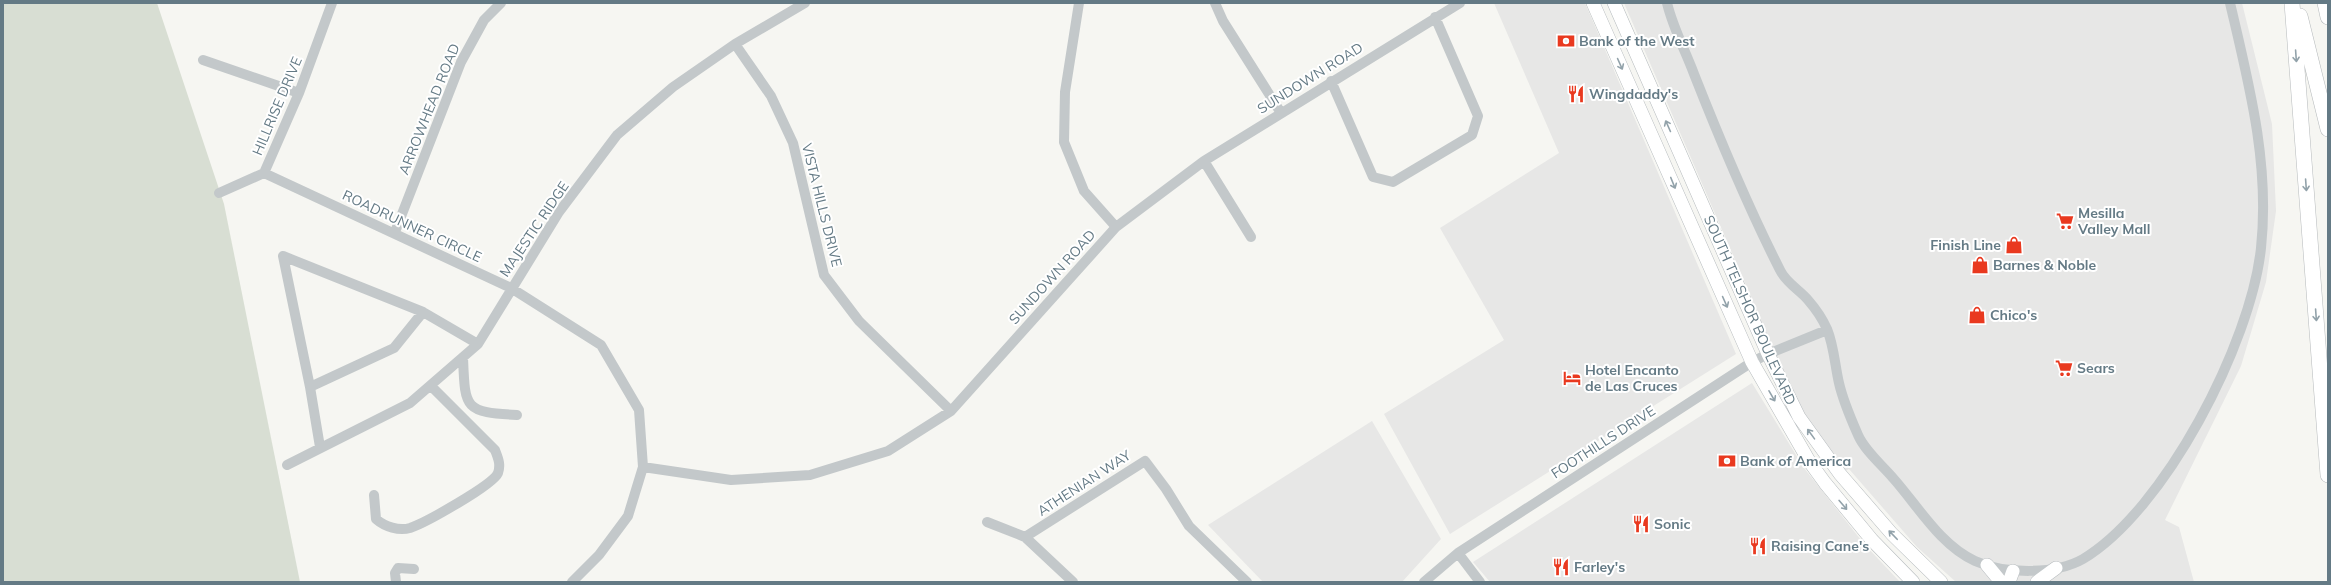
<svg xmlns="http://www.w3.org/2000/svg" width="2331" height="585" viewBox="0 0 2331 585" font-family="Mulish,sans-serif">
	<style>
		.built { fill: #e7e7e6 }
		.green { fill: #d8ded3 }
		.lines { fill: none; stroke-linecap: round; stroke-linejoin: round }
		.major-casing { stroke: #b6bbbe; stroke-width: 14 }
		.highway-casing { stroke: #b6babc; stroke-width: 16 }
		.minor { stroke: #c3c8ca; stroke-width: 10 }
		.major { stroke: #fff; stroke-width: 13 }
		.highway { stroke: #fff; stroke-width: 15 }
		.oneway { stroke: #92a2aa }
		.labels { text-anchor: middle; stroke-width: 4; stroke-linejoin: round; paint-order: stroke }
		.poi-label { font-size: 14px; font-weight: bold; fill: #647a85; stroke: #fff; text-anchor: start }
		.street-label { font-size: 14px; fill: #647a85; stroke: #fff }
	</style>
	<rect width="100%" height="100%" fill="#f6f6f2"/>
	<path class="built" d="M1494 3H1585L1736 354 1450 534 1384 414 1504 340 1440 228 1559 153Z
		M1624 3H2242L2272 124 2276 211 2266 282 2241 366 2165 520 2179 527 2194 582H1956L1917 547 1849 469 1840 474 1768 354 1761 320Z
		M1752 383 1804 468 1865 545 1900 582H1490L1473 562Z
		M1372 421 1441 539 1402 582H1263L1208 525Z"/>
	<path class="green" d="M3 3H157L224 204 300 582H3Z"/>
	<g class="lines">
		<g class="major-casing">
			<path id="major" d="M1593 3 1752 362 1809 461 1825 483 1872 540 1913 582
				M1614 3 1768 354 1799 417 1840 474 1892 534 1941 582
				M1987 565 2001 582
				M2009 582 2013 571
				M2037 582 2056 568"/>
		</g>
		<g class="highway-casing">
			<path id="highway" d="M2292 3 2328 475
				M2325 3 2328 17
				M2300 16 2328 129"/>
		</g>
		<path class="minor" d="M1079 3 1065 92 1064 142 1084 191 1116 227
			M1215 3 1223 21 1281 113
			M1667 3C1673 28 1685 50 1694 74 1720 140 1748 207 1780 270 1786 283 1800 290 1808 300 1815 308 1823 320 1827 329 1834 346 1835 366 1839 383 1843 401 1851 419 1858 435 1865 451 1882 465 1893 478 1918 506 1940 545 1975 561 2004 574 2055 575 2083 559 2165 510 2251 343 2261 248 2270 164 2249 84 2230 3
			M735 44 771 96 793 143 824 275 859 321 951 411
			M203 60 299 93
			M1331 81 1373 177 1393 182 1472 135 1478 116 1435 17
			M1204 161 1251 237
			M264 173 511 288 601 345 639 410 643 467 628 516 599 555 572 582
			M219 193 264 173 299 93 332 3
			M395 232 461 62 484 20 501 3
			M463 357C465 409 464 412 517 415
			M310 387 283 256 423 312
			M320 447 310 387 394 348 423 312 478 344
			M287 465 410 403 478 344 559 212 617 135 673 87 735 44 805 3
			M643 467 731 480 810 475 888 451 951 411 1116 227 1204 161 1460 3
			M374 495 376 519C385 527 399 531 410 528 425 523 493 485 498 473 501 464 498 458 495 450L431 386
			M987 522 1025 537 1073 582
			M1025 537 1145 461 1166 489 1189 526 1247 582
			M1458 553 1480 582
			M396 582 395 573 398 568 414 569
			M1424 582 1458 553 1752 362 1768 354 1827 330"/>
		<use href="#major" class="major"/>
		<use href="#highway" class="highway"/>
	</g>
	<defs><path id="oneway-shaft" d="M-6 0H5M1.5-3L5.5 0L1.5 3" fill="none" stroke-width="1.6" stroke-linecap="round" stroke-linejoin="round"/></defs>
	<g class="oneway">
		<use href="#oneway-shaft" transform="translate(2296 56) rotate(86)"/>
		<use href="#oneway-shaft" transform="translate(1620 64) rotate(66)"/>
		<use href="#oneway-shaft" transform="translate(1668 126) rotate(-114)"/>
		<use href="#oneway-shaft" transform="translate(1673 183) rotate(68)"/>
		<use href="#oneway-shaft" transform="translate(2306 185) rotate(86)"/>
		<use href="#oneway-shaft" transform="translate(1725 302) rotate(66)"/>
		<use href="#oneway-shaft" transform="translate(2316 315) rotate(86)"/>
		<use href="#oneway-shaft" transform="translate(1772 396) rotate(60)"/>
		<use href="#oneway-shaft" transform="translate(1811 434) rotate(-126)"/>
		<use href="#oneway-shaft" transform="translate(1843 505) rotate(50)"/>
		<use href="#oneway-shaft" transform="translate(1893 535) rotate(-134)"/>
	</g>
	<defs>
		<g id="bank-bare" transform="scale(1.38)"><path d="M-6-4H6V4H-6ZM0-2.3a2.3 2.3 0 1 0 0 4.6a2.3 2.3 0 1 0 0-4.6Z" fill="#e9391f" stroke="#fff" stroke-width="2.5" paint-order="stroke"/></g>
		<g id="restaurant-bare" transform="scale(1.38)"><path d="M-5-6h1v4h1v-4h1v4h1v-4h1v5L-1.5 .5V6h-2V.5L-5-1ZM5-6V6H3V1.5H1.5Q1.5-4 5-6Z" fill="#e9391f" stroke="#fff" stroke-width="2.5" paint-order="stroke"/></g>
		<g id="supermarket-bare" transform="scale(1.38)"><path d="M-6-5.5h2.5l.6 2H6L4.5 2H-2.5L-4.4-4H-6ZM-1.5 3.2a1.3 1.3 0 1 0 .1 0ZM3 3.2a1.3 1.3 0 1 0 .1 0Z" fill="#e9391f" stroke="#fff" stroke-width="2.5" paint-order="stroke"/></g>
		<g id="shop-bare" transform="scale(1.38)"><path d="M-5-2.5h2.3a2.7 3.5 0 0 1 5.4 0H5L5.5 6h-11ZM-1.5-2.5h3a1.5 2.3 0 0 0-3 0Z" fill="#e9391f" stroke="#fff" stroke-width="2.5" paint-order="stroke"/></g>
		<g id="hotel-bare" transform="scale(1.38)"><path d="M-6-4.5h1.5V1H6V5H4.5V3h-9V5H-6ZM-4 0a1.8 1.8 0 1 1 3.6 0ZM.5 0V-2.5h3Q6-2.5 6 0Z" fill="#e9391f" stroke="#fff" stroke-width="2.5" paint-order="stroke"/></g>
	</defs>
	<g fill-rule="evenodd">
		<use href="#bank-bare" x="1566" y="41"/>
		<use href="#restaurant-bare" x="1576" y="94"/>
		<use href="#supermarket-bare" x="2065" y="221"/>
		<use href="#shop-bare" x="2014" y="245"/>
		<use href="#shop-bare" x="1980" y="265"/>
		<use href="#shop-bare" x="1977" y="315"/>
		<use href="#supermarket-bare" x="2064" y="368"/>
		<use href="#hotel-bare" x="1572" y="378"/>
		<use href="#bank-bare" x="1727" y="461"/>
		<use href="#restaurant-bare" x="1641" y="524"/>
		<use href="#restaurant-bare" x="1758" y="546"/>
		<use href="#restaurant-bare" x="1561" y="567"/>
	</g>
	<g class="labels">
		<g class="poi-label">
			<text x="1579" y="46">Bank of the West</text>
			<text x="1589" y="99">Wingdaddy's</text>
			<text x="2078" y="218">Mesilla<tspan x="2078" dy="16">Valley Mall</tspan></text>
			<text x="2001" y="250" text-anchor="end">Finish Line</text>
			<text x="1993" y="270">Barnes &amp; Noble</text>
			<text x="1990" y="320">Chico's</text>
			<text x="2077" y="373">Sears</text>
			<text x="1585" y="375">Hotel Encanto<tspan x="1585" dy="16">de Las Cruces</tspan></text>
			<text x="1740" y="466">Bank of America</text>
			<text x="1654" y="529">Sonic</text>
			<text x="1771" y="551">Raising Cane's</text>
			<text x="1574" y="572">Farley's</text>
		</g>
		<g class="street-label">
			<text transform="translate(1310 78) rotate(-32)" y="5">SUNDOWN ROAD</text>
			<text transform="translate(277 106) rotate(-67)" y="5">HILLRISE DRIVE</text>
			<text transform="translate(429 109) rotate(-68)" y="5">ARROWHEAD ROAD</text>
			<text transform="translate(822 205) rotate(76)" y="5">VISTA HILLS DRIVE</text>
			<text transform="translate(412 226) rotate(25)" y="5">ROADRUNNER CIRCLE</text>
			<text transform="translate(534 229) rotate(-56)" y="5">MAJESTIC RIDGE</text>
			<text transform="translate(1052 277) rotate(-48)" y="5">SUNDOWN ROAD</text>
			<text transform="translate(1750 310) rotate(66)" y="5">SOUTH TELSHOR BOULEVARD</text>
			<text transform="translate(1603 442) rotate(-33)" y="5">FOOTHILLS DRIVE</text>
			<text transform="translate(1084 483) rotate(-33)" y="5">ATHENIAN WAY</text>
		</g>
	</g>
	<rect width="2331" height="585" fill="none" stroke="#647a85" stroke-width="8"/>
</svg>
